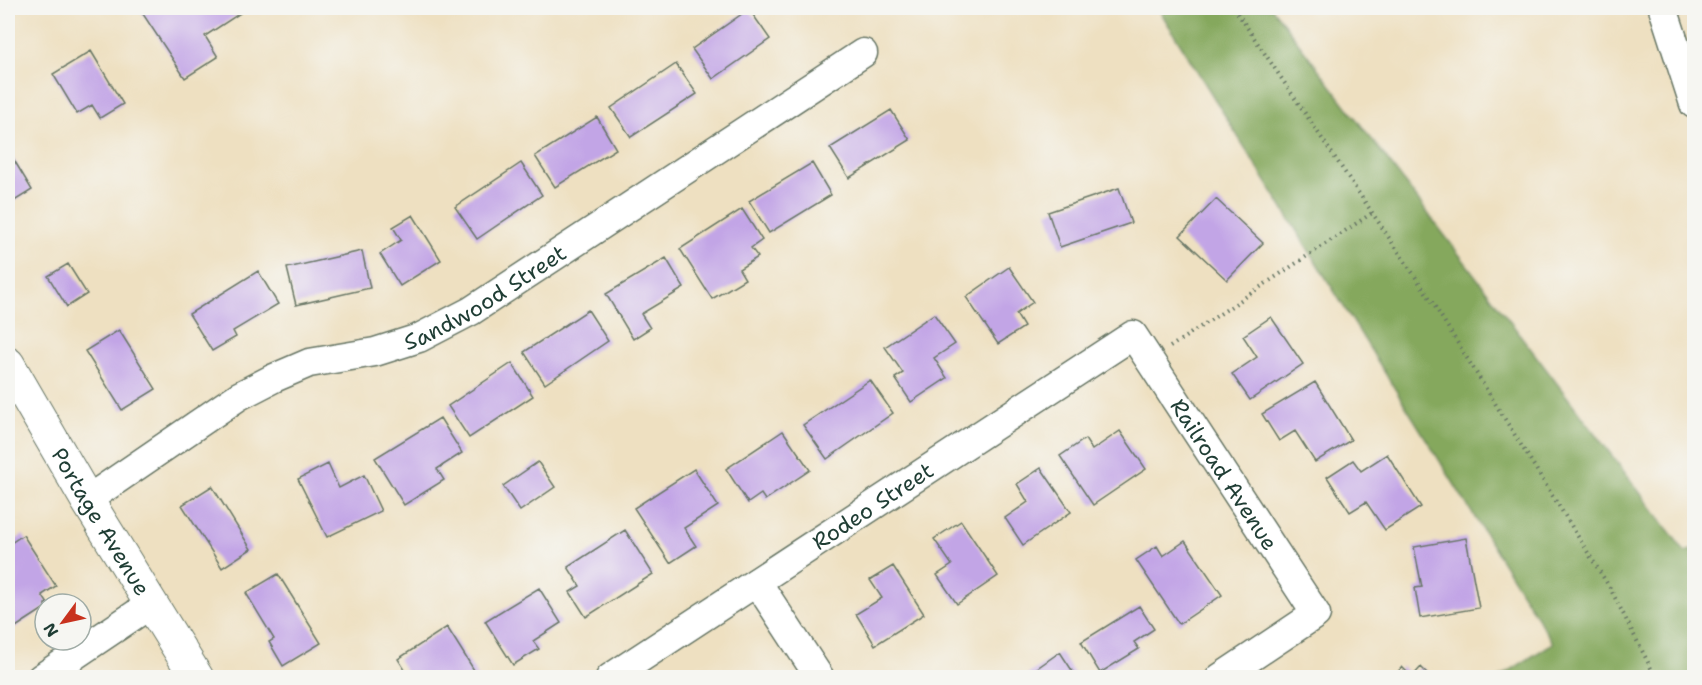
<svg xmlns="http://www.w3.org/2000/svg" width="1702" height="685" viewBox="0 0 1702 685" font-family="'Shantell Sans',sans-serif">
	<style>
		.forest { fill: #85a85d; stroke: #527248; stroke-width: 1.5 }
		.building { fill: #c2a5e6 }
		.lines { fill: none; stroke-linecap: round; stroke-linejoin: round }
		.street-casing { stroke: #677665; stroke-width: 31 }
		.secondary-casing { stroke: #677665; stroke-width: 35 }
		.path { stroke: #677665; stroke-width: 4; stroke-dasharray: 1.5 4.5; stroke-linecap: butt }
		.street { stroke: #fff; stroke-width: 28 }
		.secondary { stroke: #fff; stroke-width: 33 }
		.labels { text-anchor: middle; stroke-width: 4.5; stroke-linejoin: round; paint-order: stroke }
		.street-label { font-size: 22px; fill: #1f3d34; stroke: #f6f6f2 }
	</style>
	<rect width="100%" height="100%" fill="#f6f6f2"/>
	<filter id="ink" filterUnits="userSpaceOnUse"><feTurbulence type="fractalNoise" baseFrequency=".0167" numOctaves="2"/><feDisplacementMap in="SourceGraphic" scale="12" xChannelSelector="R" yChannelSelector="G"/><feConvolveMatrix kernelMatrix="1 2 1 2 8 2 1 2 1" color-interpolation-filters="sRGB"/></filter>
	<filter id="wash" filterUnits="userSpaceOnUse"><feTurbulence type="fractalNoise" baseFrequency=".008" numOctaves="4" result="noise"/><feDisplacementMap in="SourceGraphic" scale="24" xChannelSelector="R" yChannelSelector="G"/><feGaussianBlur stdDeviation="1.35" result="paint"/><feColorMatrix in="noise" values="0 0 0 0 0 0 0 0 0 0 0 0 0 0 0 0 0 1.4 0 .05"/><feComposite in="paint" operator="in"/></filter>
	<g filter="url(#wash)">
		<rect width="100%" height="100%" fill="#eee0c1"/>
		<path class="forest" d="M1158 8H1272L1685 552 1694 549V677H1500L1553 643Z"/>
		<g id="blocks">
			<path class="building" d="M146 8H243L245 10 205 36 218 57 185 78 141 11Z
				M749 9 770 39 713 79 692 49Z
				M91 51 123 104 100 118 92 105 77 114 53 74Z
				M676 64 697 94 631 137 611 108Z
				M891 110 910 140 849 178 830 148Z
				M597 117 616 149 555 187 535 156Z
				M8 150 32 190 8 205Z
				M521 163 542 195 477 239 455 207Z
				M812 163 831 195 769 233 749 201Z
				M1119 188 1131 223 1060 247 1048 212Z
				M1216 199 1263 243 1227 280 1180 236Z
				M742 209 762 240 751 248 758 257 739 269 745 279 712 299 680 249Z
				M413 215 441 260 400 286 380 254 401 240 393 227Z
				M362 251 370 288 296 305 287 268Z
				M666 258 684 288 641 314 650 328 633 339 606 294Z
				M68 264 87 294 67 307 48 276Z
				M1009 267 1033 302 1016 314 1024 327 998 344 966 297Z
				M258 271 278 304 233 331 236 337 212 351 189 314Z
				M588 310 608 341 545 384 524 352Z
				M934 314 955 344 934 358 947 378 911 402 895 378 903 373 885 347Z
				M1271 317 1303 364 1250 400 1232 374 1257 357 1243 336Z
				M119 330 156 389 122 410 85 351Z
				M512 363 533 396 469 438 448 406Z
				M870 380 893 413 827 459 803 425Z
				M1315 382 1351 440 1315 462 1295 431 1279 441 1262 414Z
				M440 418 462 453 437 469 444 480 404 505 375 458Z
				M783 431 810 470 765 500 761 494 748 503 726 469Z
				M1120 431 1146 469 1093 505 1060 456 1085 439 1092 450Z
				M1387 454 1421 507 1385 530 1366 502 1350 512 1327 477 1353 460 1361 471Z
				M538 462 555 487 520 511 503 486Z
				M328 464 339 488 364 475 381 511 327 537 298 479Z
				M1041 468 1071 512 1023 545 1005 518 1028 502 1017 484Z
				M694 469 718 506 684 528 696 546 670 563 634 508Z
				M212 486 251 549 222 568 182 505Z
				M961 521 998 576 957 604 937 575 952 565 934 539Z
				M625 530 653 574 586 617 570 592 580 586 568 567Z
				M23 535 56 586 42 595 48 604H45V608L8 632V578L11 576 8 570V545Z
				M1466 538 1479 608 1420 618 1415 588 1422 587 1414 547Z
				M1185 541 1222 595 1179 624 1136 560 1157 546 1163 556Z
				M893 566 924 614 875 645 856 614 882 598 870 580Z
				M278 574 321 643 283 666 269 642 274 639 246 593Z
				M539 588 561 623 533 641 539 649 513 665 485 621Z
				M1139 606 1154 629 1134 642 1139 649 1100 673 1081 642Z
				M447 627 479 678H410L398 659Z
				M1060 652 1077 678H1023Z
				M1402 667 1412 677 1421 667 1432 678H1392Z"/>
		</g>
	</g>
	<g filter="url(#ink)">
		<use href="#blocks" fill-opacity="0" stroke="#677665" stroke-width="1.5"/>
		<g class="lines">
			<g class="street-casing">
				<g id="street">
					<path d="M1663 8 1694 104"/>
					<path id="s1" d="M87 500 239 396 274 378 309 363 375 352 419 338 471 311 863 53"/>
					<path d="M757 582 820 678"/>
					<path d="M41 678 151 604"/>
					<path id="s2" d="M610 678 1133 335 1316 614 1220 678"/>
				</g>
			</g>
			<g class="secondary-casing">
				<g id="secondary">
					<path id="s3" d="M8 364 87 500 197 678"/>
				</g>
			</g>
			<path class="path" d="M1234 8 1429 297 1610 588 1656 678
				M1170 347 1372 213"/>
			<use href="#street" class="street"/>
			<use href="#secondary" class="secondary"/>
		</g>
	</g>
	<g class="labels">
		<g class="street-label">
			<text dy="8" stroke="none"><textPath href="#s1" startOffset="452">Sandwood Street</textPath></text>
			<text dy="8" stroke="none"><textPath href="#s2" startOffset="792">Railroad Avenue</textPath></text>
			<text dy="8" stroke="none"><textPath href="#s2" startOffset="314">Rodeo Street</textPath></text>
			<text dy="8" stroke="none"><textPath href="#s3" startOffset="183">Portage Avenue</textPath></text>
		</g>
	</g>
	<rect width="1702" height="685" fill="none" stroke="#f6f6f2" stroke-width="30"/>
	<g transform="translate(63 622) rotate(237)"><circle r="28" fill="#f6f6f2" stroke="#a0aca6" stroke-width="1.5"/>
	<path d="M0-4.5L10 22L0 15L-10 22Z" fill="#c8321e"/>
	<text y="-9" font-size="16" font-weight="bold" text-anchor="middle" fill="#1f3d34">N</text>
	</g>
</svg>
